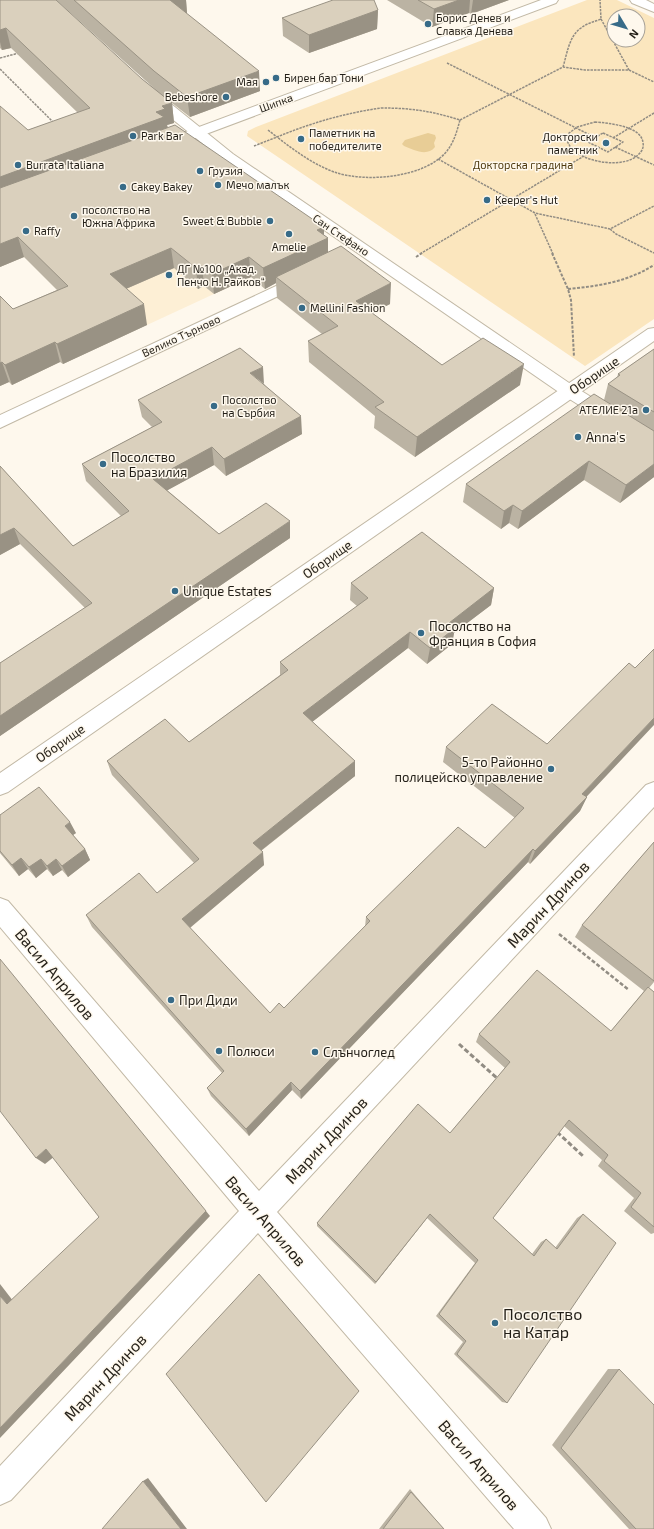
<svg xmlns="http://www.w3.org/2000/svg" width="654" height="1529" viewBox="0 0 654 1529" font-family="'Exo 2',sans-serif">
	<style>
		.built { fill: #fdefd5 }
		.green { fill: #fbe6be; fill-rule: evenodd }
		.water { fill: #e8cd96 }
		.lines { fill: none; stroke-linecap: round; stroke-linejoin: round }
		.street-casing { stroke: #c2b9a6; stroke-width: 2 }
		.secondary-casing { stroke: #c2b9a6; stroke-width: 2 }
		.path-far3 { stroke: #918c83; stroke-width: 1.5; stroke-dasharray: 2.5 1; stroke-linecap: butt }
		.path-far2 { stroke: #918c83; stroke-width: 2; stroke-dasharray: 3 1.5; stroke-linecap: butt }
		.path-far1 { stroke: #918c83; stroke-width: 2.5; stroke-dasharray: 4 2; stroke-linecap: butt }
		.path { stroke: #918c83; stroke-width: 3; stroke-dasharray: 5 2.5; stroke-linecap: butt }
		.street { fill: #fff; fill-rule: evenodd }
		.secondary { fill: #fff; fill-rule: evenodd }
		.wall { fill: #bbb3a3 }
		.shaded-wall { fill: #999284 }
		.building { fill: #dad0bd; stroke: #999284 }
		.poi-dot { fill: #376b88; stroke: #fef8ed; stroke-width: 1.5 }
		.labels { text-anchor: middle; stroke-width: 3; stroke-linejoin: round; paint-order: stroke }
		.far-poi-label { font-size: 11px; fill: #231f18; stroke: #fef8ed; text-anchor: start }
		.far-street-label { font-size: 11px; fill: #231f18; stroke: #fef8ed }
		.far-park-label { font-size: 11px; fill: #503c11; stroke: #fef8ed }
		.street-label { font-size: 13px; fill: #231f18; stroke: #fef8ed }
		.poi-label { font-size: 13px; fill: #231f18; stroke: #fef8ed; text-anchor: start }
		.near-street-label { font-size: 16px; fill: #231f18; stroke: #fef8ed }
		.near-poi-label { font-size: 16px; fill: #231f18; stroke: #fef8ed; text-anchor: start }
	</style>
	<rect width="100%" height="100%" fill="#fef8ed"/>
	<path class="built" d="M199 226 259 273 147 325 77 276Z"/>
	<path class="green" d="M587 0H617L654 18V319L585 366 247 136 248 131 256 127ZM614 16H638V40H614Z"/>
	<path class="water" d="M428 133 435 135 436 138 434 143 435 147C427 157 414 150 404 146L402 144 405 140Z"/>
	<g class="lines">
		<g class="street-casing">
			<path id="street" d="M630 0H646L654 4V12L632 3Z
				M150 90 155 91 233 154 575 387 654 436V450L648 448 563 395 223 160 145 97 143 94 145 91Z
				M304 273 310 275 312 278 310 281 0 428V415Z
				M654 782V807L277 1212 546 1518 551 1529H514L258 1233 11 1500 0 1505V1466L239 1211 0 927V898L8 901 259 1191 646 785Z"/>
		</g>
		<g class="secondary-casing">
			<path id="secondary" d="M541 0H558L556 3 166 149 161 150 156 149 154 146 156 143Z
				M654 328V341L8 792 0 795V773L648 329Z"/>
		</g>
		<path class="path-far3" d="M601 19 629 70
			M0 58 19 53
			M447 63 596 138
			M563 67C567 54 569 36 581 28 587 23 594 22 601 19L600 0
			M0 69 55 124
			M381 108C412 108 431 111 460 120 457 131 454 142 447 151 425 178 366 183 334 172 313 164 295 151 277 137 311 123 345 113 381 108Z
			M460 120 563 67 585 70H629L654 82
			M595 122C608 123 642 126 643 143 644 147 642 151 639 154 625 169 586 163 572 149 570 147 569 144 567 141L568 134 577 127Z
			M268 130 277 137
			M603 133 623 142 608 152 588 142Z
			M613 138 654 113
			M254 146 277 137
			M615 147 654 165
			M438 159 535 213 610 229 654 206
			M535 214 553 254
			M610 229 616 234 654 253
			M420 254 599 147"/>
		<path class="path-far2" d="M552 253 568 289 571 300 574 357
			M416 257 422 253
			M568 289C599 286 627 282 654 265"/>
		<path class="path-far1" d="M559 934 629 990"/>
		<path class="path" d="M459 1044 498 1079
			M557 1132 583 1156"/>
		<use href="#street" class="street"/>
		<use href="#secondary" class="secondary"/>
	</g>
	<path class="wall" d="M0 0 142 79 156 90 56 0H186L187 13H186L260 91 190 117 172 103 174 123 167 125 168 128 324 227V235L328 238V252L390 304 372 313 442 365 520 385 415 457 374 428 375 416 309 362 308 341 322 334 277 298 276 283 265 289 251 277 214 294 204 286 198 289 174 268 126 289 147 325 63 364 60 362 12 385 9 382 0 386V296L13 309 57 290 24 257 0 267 28 130 78 113 11 48 2 50 0 48Z
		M387 0H509L471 14 469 13 432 27Z
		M378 10 377 29 309 53 283 36 282 18Z
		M654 349V477L620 503 584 480 518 529 509 523 501 529 463 502 466 484 604 400 608 384 617 378 618 374Z
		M264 384 302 434 226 476 214 465 167 490 219 534 290 538 0 736V663L85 608 20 544 0 555V466L73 546 121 516 86 481 82 464 152 427 142 417 138 400Z
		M351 583 494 588 491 605 454 633 452 644 427 664 408 648 312 722 355 761V776L261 851 264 865 190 928 270 1013 284 1008 365 927 366 917 485 848 515 818 443 762 446 747 587 797 580 811 530 864 528 862 301 1099 292 1090 249 1136 211 1096 207 1088 222 1073 92 927 86 915 157 893 194 863 112 775 107 761 189 742 222 718 280 675V662L357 606 350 600Z
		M0 815 76 833 73 835 85 849 90 860 68 877 62 870 53 876 47 869 36 878 28 869 19 876 0 853Z
		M654 842V982L649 988 654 992V1233L651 1234 624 1211 634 1198 598 1166 602 1160 564 1126 493 1218 532 1254 541 1242 546 1239 555 1248 577 1218 583 1214 507 1403 502 1402 454 1354 463 1342 436 1316 475 1263 427 1218 375 1284 317 1226V1223L450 1133 505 1068 476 1042 479 1034 611 1031 644 991 575 937 582 925Z
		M608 1369H619L654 1529H629L552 1445Z
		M410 1489 441 1526 444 1529H379Z"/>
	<path class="shaded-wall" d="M168 0H186L187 13 170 18Z
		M459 0H470L469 13 432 27 434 9Z
		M473 0H509L471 14Z
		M378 10 377 29 309 53V35Z
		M6 28 11 48 2 50 0 42V30Z
		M259 71 260 91 190 117 187 97Z
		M172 103 174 123 167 125 168 129 0 199V177L156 112 162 106Z
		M324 227V240L328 238V258L276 277V283L265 289 263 268 317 230Z
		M18 237 24 257 0 267V244Z
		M171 248 174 268 114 294 110 274Z
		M249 257 251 277 214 294 212 274Z
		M202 266 204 286 198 289 196 268Z
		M391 283 390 304 355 322 356 301Z
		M144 304 147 325 63 364 57 344Z
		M55 342 60 362 12 385 5 365Z
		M2 362 9 382 0 386V363Z
		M524 364 520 385 415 457 417 437Z
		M263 367 264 384 250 373Z
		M301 416 302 434 226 476 224 459Z
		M212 447 214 465 157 496 153 479Z
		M589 461 584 480 518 529 522 511Z
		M654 464V477L620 503 626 485Z
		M513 505 509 523 501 529 504 511Z
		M290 521V538L0 736V716Z
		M14 528 20 544 0 555V535Z
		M494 588 491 605 454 633 452 644 427 664 430 648 449 623Z
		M410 632 408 648 303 729V713Z
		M654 718V725L576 808 582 794Z
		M355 761V776L254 856 253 843Z
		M587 797 580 811 530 864 535 851Z
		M70 822 76 833 70 837 65 826Z
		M85 849 90 860 68 877 62 866Z
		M533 849 528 862 301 1099 300 1091Z
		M263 852 264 865 186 931 182 919Z
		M21 858 28 869 19 876 12 865Z
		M41 859 47 869 36 878 29 867Z
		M56 859 62 870 53 876 47 866Z
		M291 1082 292 1090 249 1136 246 1129Z
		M46 1149 55 1156 45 1164 36 1158Z
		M206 1211 210 1216 0 1438V1428Z
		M430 1214 427 1218 375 1284 376 1282Z
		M0 1284 17 1306 7 1304 0 1296Z
		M148 1478 187 1529H181L143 1481Z"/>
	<path class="building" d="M0 0H56L142 79 172 103 162 106 165 109 156 112 164 117 0 177V106L28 130 90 108 6 28 0 30Z
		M74 0H170L259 71 187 97 154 71Z
		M333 0H374L378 10 309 35 282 18Z
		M418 0H459L434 9Z
		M175 125 324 227 317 230 328 238 263 268 249 257 212 274 202 266 196 268 171 248 110 274 144 304 57 344 55 342 5 365 2 362 0 363V296L13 309 68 286 18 237 0 244V188Z
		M341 246 391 283 356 301 442 365 483 338 524 364 417 437 375 407 384 402 308 341 338 326 276 277Z
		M240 348 263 367 250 373 301 416 224 459 212 447 153 479 219 534 266 503 290 521 0 716V663L92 603 14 528 0 535V466L73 546 129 511 82 464 162 422 138 400Z
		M654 349V412L608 384 620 375 618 374Z
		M594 394 654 431V464L626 485 589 461 522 511 513 505 504 511 466 484Z
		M422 532 494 588 449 623 455 628 430 648 410 632 303 713 355 761 253 843 263 852 182 919 270 1013 279 1003 284 1008 370 921 366 917 458 827 485 848 524 808 446 747 492 704 547 744 629 663 635 668 654 649V718L582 794 587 797 535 851 533 849 300 1091 291 1082 246 1129 207 1088 224 1071 86 915 139 873 157 893 199 859 107 761 165 719 189 742 288 670 280 662 368 598 351 583Z
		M39 787 70 822 65 826 85 849 62 866 56 859 47 866 41 859 29 867 21 858 12 865 0 851V815Z
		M654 842V981L582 925Z
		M0 959 206 1211 0 1428V1296L7 1304 99 1217 46 1149 36 1158 0 1111Z
		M537 970 611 1031 648 987 654 992V1227L631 1207 641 1193 604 1161 608 1155 569 1120 493 1218 534 1256 546 1239 557 1249 583 1214 616 1243 507 1403 457 1354 466 1341 439 1314 478 1260 430 1214 376 1282 317 1223 418 1104 450 1133 510 1062 479 1034Z
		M259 1274 359 1391 266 1502 166 1374Z
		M619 1369 654 1405V1529H636L561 1448Z
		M143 1481 181 1529H102Z
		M411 1492 444 1529H383Z"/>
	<g class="poi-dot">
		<circle cx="428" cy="24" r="4"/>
		<circle cx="276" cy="78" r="4"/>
		<circle cx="266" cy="82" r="4"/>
		<circle cx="226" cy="97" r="4"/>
		<circle cx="133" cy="136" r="4"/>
		<circle cx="301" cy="139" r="4"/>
		<circle cx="606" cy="143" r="4"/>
		<circle cx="18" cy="165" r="4"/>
		<circle cx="200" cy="171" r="4"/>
		<circle cx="218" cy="185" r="4"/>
		<circle cx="123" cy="187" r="4"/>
		<circle cx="487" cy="200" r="4"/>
		<circle cx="74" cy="216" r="4"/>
		<circle cx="270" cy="221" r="4"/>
		<circle cx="26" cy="231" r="4"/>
		<circle cx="289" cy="234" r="4"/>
		<circle cx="169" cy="275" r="4"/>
		<circle cx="302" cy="308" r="4"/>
		<circle cx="214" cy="406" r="4"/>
		<circle cx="646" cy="410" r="4"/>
		<circle cx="578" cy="437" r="4"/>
		<circle cx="103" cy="464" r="4"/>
		<circle cx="175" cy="591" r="4"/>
		<circle cx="421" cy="633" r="4"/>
		<circle cx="551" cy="769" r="4"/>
		<circle cx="171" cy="1000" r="4"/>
		<circle cx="219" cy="1051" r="4"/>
		<circle cx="315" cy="1052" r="4"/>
		<circle cx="495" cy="1323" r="4"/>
	</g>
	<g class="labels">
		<g class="far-poi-label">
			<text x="436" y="22">Борис Денев и<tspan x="436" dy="13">Славка Денева</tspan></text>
			<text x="284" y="82">Бирен бар Тони</text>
			<text x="258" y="86" text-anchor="end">Мая</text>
			<text x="218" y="101" text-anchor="end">Bebeshore</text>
			<text x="309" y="137">Паметник на<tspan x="309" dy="13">победителите</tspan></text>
			<text x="141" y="140">Park Bar</text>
			<text x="598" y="141" text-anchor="end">Докторски<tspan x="598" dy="13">паметник</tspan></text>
			<text x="26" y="169">Burrata Italiana</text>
			<text x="208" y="175">Грузия</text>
			<text x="226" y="189">Мечо малък</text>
			<text x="131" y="191">Cakey Bakey</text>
			<text x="495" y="204">Keeper's Hut</text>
			<text x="82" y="214">посолство на<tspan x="82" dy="13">Южна Африка</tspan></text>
			<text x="262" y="225" text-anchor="end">Sweet &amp; Bubble</text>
			<text x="34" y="235">Raffy</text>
			<text x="289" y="251" text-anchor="middle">Amelie</text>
			<text x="177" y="273">ДГ №100 „Акад.<tspan x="177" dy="13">Пенчо Н. Райков“</tspan></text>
			<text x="310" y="312">Mellini Fashion</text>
			<text x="222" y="404">Посолство<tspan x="222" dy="13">на Сърбия</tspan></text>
			<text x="638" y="414" text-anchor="end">АТЕЛИЕ 21а</text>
		</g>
		<g class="far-street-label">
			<text transform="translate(276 103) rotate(-20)" y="4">Шипка</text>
			<text transform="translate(341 235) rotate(34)" y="4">Сан Стефано</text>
			<text transform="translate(181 336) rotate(-25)" y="4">Велико Търново</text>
		</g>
		<g class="far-park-label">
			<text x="523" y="169">Докторска градина</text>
		</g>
		<g class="street-label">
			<text transform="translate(594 375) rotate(-34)" y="5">Оборище</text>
			<text transform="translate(327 559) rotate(-35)" y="5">Оборище</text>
			<text transform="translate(60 743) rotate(-35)" y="5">Оборище</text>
		</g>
		<g class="poi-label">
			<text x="586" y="442">Anna's</text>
			<text x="111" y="462">Посолство<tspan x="111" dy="15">на Бразилия</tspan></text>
			<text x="183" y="596">Unique Estates</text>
			<text x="429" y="631">Посолство на<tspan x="429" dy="15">Франция в София</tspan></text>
			<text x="543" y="767" text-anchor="end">5-то Районно<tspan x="543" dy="15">полицейско управление</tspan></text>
			<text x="179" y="1005">При Диди</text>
			<text x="227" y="1056">Полюси</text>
			<text x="323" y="1057">Слънчоглед</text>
		</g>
		<g class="near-street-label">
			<text transform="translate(548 904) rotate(-47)" y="6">Марин Дринов</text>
			<text transform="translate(55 974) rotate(50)" y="6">Васил Априлов</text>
			<text transform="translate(326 1140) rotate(-47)" y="6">Марин Дринов</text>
			<text transform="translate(266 1221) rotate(49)" y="6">Васил Априлов</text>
			<text transform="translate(105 1377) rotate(-47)" y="6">Марин Дринов</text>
			<text transform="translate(479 1465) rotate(49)" y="6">Васил Априлов</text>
		</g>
		<g class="near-poi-label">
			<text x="503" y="1320">Посолство<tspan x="503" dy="18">на Катар</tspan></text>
		</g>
	</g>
	<g transform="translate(626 28) rotate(128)"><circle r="19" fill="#fef8ed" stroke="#a6a198"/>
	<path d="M0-3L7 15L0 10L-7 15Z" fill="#376b88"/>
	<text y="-6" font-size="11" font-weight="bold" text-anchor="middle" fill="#231f18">N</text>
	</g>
</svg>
